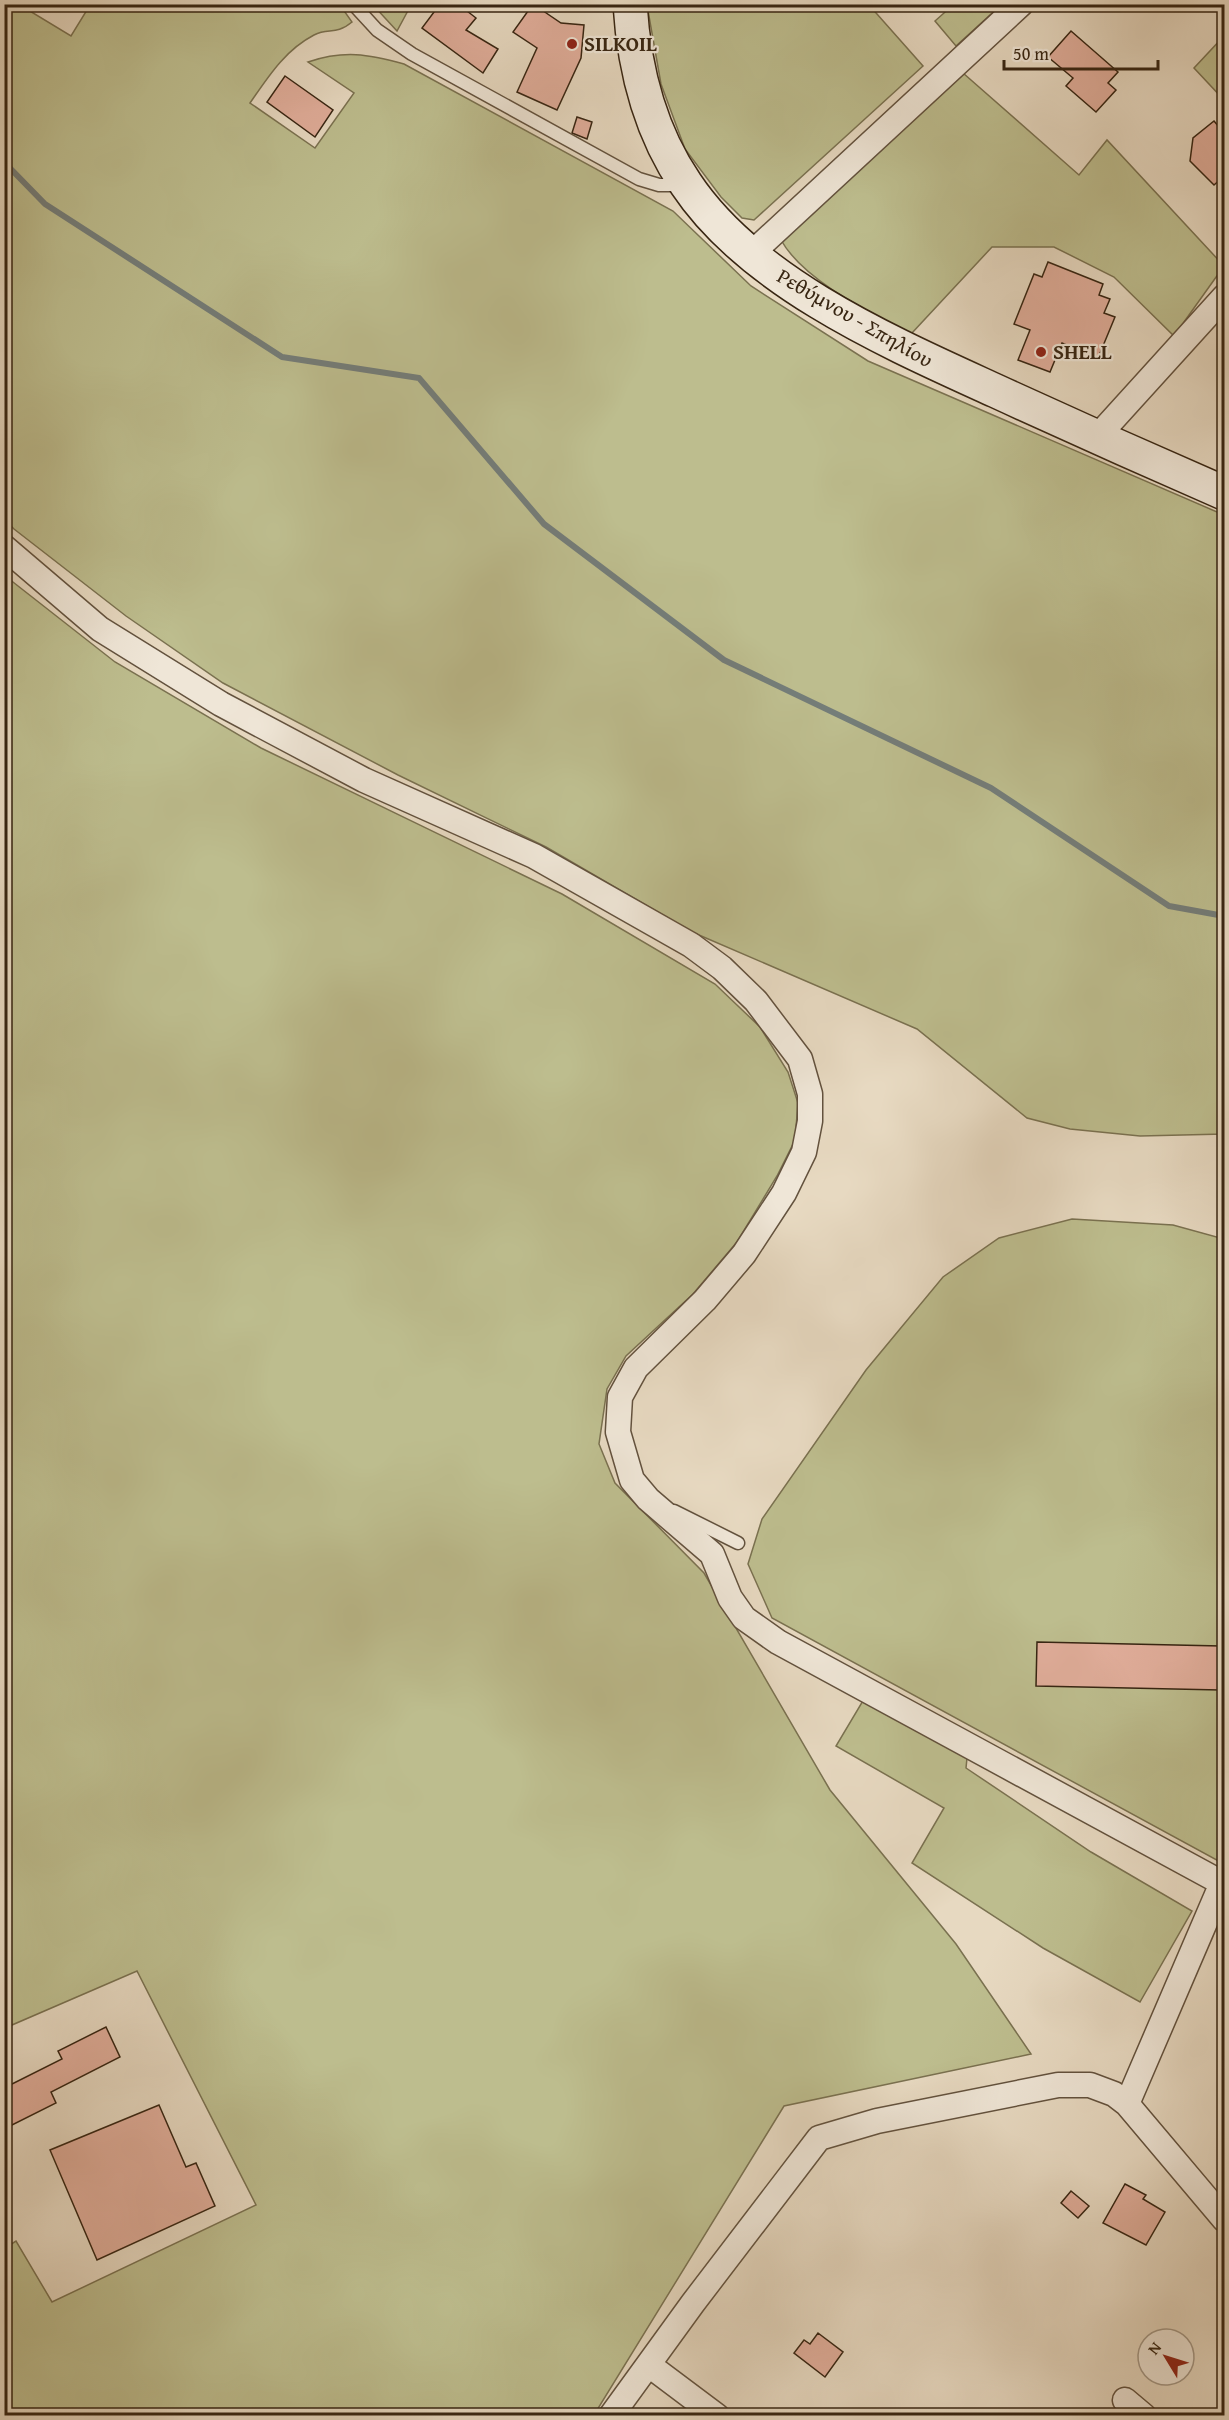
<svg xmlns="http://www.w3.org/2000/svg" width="1229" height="2420" viewBox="0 0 1229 2420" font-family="'Gentium Book Plus',serif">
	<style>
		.green { fill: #bdbd8e; stroke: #7a7150; stroke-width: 1.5 }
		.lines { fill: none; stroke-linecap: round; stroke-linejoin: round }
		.stream { stroke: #747d79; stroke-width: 6 }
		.building { fill: #e0ad9a; stroke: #372512; stroke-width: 1.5 }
		.lane-casing { stroke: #63523e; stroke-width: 15 }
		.street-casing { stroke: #63523e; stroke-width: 27 }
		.secondary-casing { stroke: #372512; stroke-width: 36 }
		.lane { stroke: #efe6d7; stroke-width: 12 }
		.street { stroke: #efe6d7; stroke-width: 24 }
		.secondary { stroke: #efe6d7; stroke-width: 33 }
		.poi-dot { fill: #8f2418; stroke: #efe6d7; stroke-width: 2 }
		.labels { text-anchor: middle; stroke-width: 4.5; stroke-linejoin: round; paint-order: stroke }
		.poi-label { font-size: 21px; font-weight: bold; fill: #372512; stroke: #efe6d7; text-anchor: start }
		.street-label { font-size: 21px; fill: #372512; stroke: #efe6d7 }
	</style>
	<rect width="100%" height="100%" fill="#e7d9c1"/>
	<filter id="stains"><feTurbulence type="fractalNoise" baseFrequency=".00333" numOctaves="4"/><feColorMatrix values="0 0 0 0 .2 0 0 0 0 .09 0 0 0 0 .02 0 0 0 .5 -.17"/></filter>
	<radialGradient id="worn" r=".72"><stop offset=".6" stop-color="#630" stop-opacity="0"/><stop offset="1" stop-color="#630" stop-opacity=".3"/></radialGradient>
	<path class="green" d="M4 5H20L71 36 90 5H340L352 22C335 36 329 27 314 35 285 50 268 77 250 103L315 148 354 93 308 62C344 50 368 54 404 64L673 211 751 286 868 361 1224 515V1134L1140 1136 1070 1129 1027 1118 917 1029 692 932 546 847 398 775 223 683 126 616 14 529 4 519Z
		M373 5H411L397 31Z
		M647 5H869L923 66 754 220 742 218 721 197 685 149 661 84Z
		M953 5V4L1001 5 956 46 935 21Z
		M1224 36V100L1194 68Z
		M963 73 1079 175 1107 140 1224 266 1174 336 1114 277 1054 247H992L911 334C870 312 804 281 781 240Z
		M4 575 115 662 261 748 562 894 715 984 760 1027 788 1072 798 1103 795 1140 777 1176 737 1242 693 1294 626 1356 607 1389 599 1444 615 1483 704 1573 830 1790 956 1944 1031 2054 784 2106 594 2415H5V2248L16 2241 52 2302 256 2205 137 1971 5 2028Z
		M1072 1219 1173 1225 1224 1239V1864L772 1618 748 1564 762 1519 866 1370 943 1277 999 1238Z
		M864 1699 967 1758 966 1768 1091 1852 1192 1911 1140 2002 1043 1948 912 1863 944 1808 836 1746Z"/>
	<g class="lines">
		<path class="stream" d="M4 162 45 204 282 357 419 378 544 524 724 660 991 788 1169 906 1224 916"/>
	</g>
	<path class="building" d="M440 4H458L476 18 466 30 498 49 483 73 422 28Z
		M533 4 561 23 584 25 581 58 557 110 517 92 537 48 513 32Z
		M1071 31 1118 72 1108 83 1116 90 1096 112 1066 86 1073 78 1048 57Z
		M285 76 333 110 315 137 267 102Z
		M577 117 592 122 587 139 572 133Z
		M1214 121 1224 133V176L1214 185 1190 161 1193 138Z
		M1048 262 1103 284 1099 295 1110 299 1104 313 1115 317 1098 358 1062 343 1050 372 1018 360 1030 330 1014 324 1034 274 1042 277Z
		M1037 1642 1221 1646 1220 1690 1036 1686Z
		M106 2027 120 2057 51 2092 56 2103 4 2129V2088L62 2059 58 2051Z
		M159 2105 186 2167 196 2163 215 2206 97 2260 50 2150Z
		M1125 2184 1146 2195 1143 2199 1165 2212 1146 2245 1103 2223Z
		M1071 2191 1089 2206 1078 2218 1061 2203Z
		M818 2333 843 2352 825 2377 794 2353 804 2340 810 2344Z"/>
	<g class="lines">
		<g class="lane-casing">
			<path id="lane" d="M353 4 377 30 412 54 639 179 659 185H682
				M674 1511 738 1543"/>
		</g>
		<g class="street-casing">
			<path id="street" d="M751 254 1021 4
				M1097 437 1224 297
				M4 547 100 629 221 704 364 780 534 856 691 945 722 968 756 1001 800 1059 810 1094V1121L804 1152 784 1193 744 1254 705 1300 636 1368 620 1397 618 1432 632 1480 648 1499 712 1554 730 1598 744 1618 778 1642 1222 1883 1127 2104
				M649 2365 717 2416
				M1125 2400 1144 2416
				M611 2416 693 2303 819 2138 877 2121 1058 2085H1090L1114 2094 1127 2104 1224 2219"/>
		</g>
		<g class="secondary-casing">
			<path id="secondary" d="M630 4C634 69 649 130 686 184 752 283 891 343 996 391 1072 426 1148 460 1224 493"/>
		</g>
		<use href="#lane" class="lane"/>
		<use href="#street" class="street"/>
		<use href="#secondary" class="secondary"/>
	</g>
	<g class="poi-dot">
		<circle cx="572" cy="44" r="6"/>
		<circle cx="1041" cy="352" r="6"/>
	</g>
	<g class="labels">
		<g class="poi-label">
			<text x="584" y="51">SILKOIL</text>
			<text x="1053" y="359">SHELL</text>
		</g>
		<g class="street-label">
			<text transform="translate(855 318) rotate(30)" y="7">Ρεθύμνου - Σπηλίου</text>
		</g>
	</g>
	<rect width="1229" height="2420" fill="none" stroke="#e7d9c1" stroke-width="24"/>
	<rect x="6" y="6" width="1217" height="2408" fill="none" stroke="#372512" stroke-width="3"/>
	<rect x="12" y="12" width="1205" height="2396" fill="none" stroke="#372512" stroke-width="1.5"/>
	<g transform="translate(1166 2357) rotate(308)"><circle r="28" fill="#efe6d7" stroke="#a59988" stroke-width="1.5"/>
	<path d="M0-4.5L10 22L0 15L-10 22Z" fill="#8f2418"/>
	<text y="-9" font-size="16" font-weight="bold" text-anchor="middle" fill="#372512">N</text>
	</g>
	<path d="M1004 60v9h154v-9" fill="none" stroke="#372512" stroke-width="3"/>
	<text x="1013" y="60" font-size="18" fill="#372512" stroke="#efe6d7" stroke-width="4.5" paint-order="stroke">50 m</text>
	<rect width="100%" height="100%" filter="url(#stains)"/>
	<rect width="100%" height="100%" fill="url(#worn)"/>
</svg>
